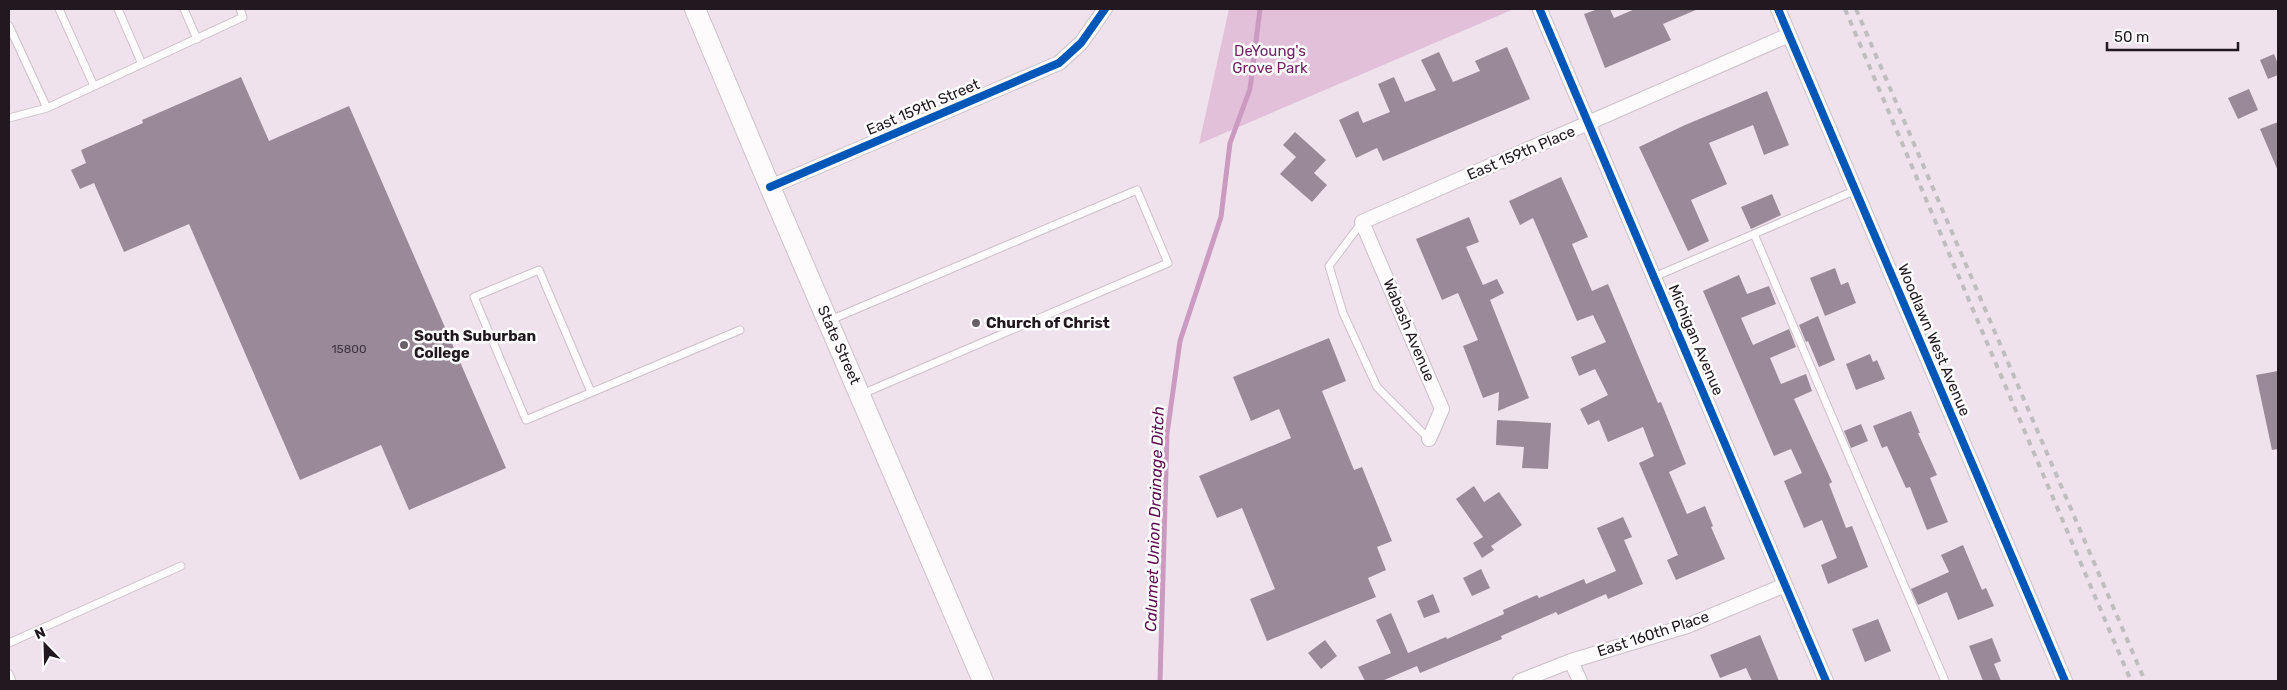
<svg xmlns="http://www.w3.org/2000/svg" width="2287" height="690" viewBox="0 0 2287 690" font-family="Rubik,sans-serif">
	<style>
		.green { fill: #e2c0da }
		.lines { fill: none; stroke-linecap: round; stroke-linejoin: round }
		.stream { stroke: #cb9ac1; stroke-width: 5 }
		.building { fill: #9a8997 }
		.service-casing { stroke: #ccc1c9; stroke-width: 9 }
		.minor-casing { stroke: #ccc1c9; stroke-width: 16 }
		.secondary-casing { stroke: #ccc1c9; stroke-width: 22 }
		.service { stroke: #fdfbfc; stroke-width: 7 }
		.minor { stroke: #fdfbfc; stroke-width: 14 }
		.secondary { stroke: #fdfbfc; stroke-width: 20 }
		.rail { stroke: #c0bdbf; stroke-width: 4; stroke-dasharray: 6 6; stroke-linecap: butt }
		.cycleway-casing { stroke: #fff; stroke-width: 11 }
		.cycleway { stroke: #0057b8; stroke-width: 8 }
		.poi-dot { fill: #6a5f67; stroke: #fff; stroke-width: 2 }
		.labels { text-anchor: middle; stroke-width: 5; stroke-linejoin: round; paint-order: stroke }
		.number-label { font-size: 12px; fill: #40353e }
		.park-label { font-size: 15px; fill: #722566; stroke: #fff }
		.street-label { font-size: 15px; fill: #221920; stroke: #fff }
		.poi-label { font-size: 15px; font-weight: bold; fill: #221920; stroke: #fff; text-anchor: start }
		.water-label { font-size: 16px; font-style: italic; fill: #5b0c51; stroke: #fff }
	</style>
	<rect width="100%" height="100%" fill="#f0e2ec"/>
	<path class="green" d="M1229 9H1514L1199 144Z"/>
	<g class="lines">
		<path class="stream" d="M1160 681 1167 434 1180 341 1221 217 1230 143 1250 89 1260 9"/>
	</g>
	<path class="building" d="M1598 9H1610L1614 18 1635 9H1698L1663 24 1671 40 1605 68 1584 14Z
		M1507 47 1530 99 1383 161 1377 148 1356 158 1339 120 1358 111 1363 123 1390 112 1378 84 1394 77 1405 102 1436 90 1421 60 1439 52 1453 82 1480 71 1475 61Z
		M2274 54 2278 64V75L2268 79 2260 60Z
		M241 77 269 141 349 106 506 468 409 510 381 445 300 480 189 224 124 252 94 183 80 189 71 170 86 163 81 150 143 123 142 120Z
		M2249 89 2258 110 2238 119 2228 98Z
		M1767 91 1789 145 1764 155 1753 125 1709 143 1727 184 1691 200 1709 241 1688 251 1639 147 1685 125Z
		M2278 122V171L2260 129Z
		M1295 132 1326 160 1314 173 1327 185 1312 202 1280 174 1296 157 1283 145Z
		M1561 177 1588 237 1572 244 1580 263 1592 291 1608 284 1658 403 1661 402 1686 464 1669 472 1687 514 1705 506 1713 526 1711 527 1725 559 1676 580 1667 560 1678 555 1639 463 1654 456 1643 427 1608 442 1599 420 1588 425 1580 409 1608 395 1595 369 1579 376 1571 357 1606 342 1593 315 1577 321 1533 218 1520 225 1509 201Z
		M1772 194 1781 215 1751 229 1741 207Z
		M1469 217 1479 242 1466 247 1483 285 1497 279 1504 293 1490 300 1529 398 1498 411 1499 392 1483 398 1463 346 1478 340 1458 293 1442 300 1416 239Z
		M1835 268 1841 285 1848 282 1856 303 1825 316 1810 278Z
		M1739 275 1747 294 1769 286 1776 304 1741 318 1753 345 1789 329 1796 347 1770 358 1781 384 1806 374 1812 391 1794 399 1832 482 1829 484 1846 528 1852 526 1868 567 1828 584 1821 565 1837 558 1822 520 1804 528 1784 481 1802 473 1791 449 1774 456 1703 291Z
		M1818 316 1835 360 1819 367 1808 341 1806 342 1799 325Z
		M1329 338 1346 381 1322 391 1354 470 1362 467 1392 541 1377 547 1386 570 1368 578 1376 597 1267 641 1250 599 1275 589 1242 508 1217 518 1199 476 1291 438 1279 409 1251 421 1233 377Z
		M1870 354 1873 362 1877 360 1885 379 1856 390 1846 364Z
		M2278 371V449L2272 450 2256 375Z
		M1911 411 1920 433H1918L1937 475 1930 478 1948 522 1927 530 1910 487 1906 488 1887 446 1882 448 1873 426Z
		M1497 420 1551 423 1548 469 1522 468 1524 447 1496 445Z
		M1861 424 1868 441 1851 448 1844 431Z
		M1474 486 1484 502 1499 492 1522 525 1491 546 1494 550 1482 558 1473 543 1483 537 1456 499Z
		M1623 517 1632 537 1624 540 1643 584 1608 599 1606 594 1558 615 1556 612 1501 636 1502 639 1420 673 1417 666 1382 681H1365L1358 667 1391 653 1376 620 1391 613 1408 653 1446 637 1447 639 1504 614 1503 610 1537 595 1539 598 1584 579 1586 584 1616 571 1597 528Z
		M1963 545 1982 590 1986 588 1994 606 1958 620 1947 592 1918 605 1911 589 1949 572 1941 555Z
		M1481 569 1490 588 1472 596 1463 578Z
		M1433 594 1440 612 1424 618 1417 601Z
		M1878 619 1891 651 1865 662 1852 629Z
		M1760 635 1779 681H1752L1746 668 1720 678 1710 655Z
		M1992 638 2001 661 1994 664 2001 681H1983L1969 646Z
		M1325 640 1337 656 1321 669 1308 653Z"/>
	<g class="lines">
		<g class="service-casing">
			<path id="service" d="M59 9 94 86
				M118 9 142 64
				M184 9 197 39
				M9 26 47 108
				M9 118 47 108 243 17 240 9
				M1362 222 1329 266 1343 313 1377 387 1429 439
				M1754 234 1945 681
				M1654 277 1856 190
				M828 321 1137 190 1168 263 862 394
				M591 392 539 270 474 297 526 420 740 330
				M9 643 181 566
				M9 674 12 681"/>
		</g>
		<g class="minor-casing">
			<path id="minor" d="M1778 9 2065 681
				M1540 10 1826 681
				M770 187 1059 63 1081 43 1105 9
				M1429 439 1442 409 1362 222 1789 35
				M1571 661 1580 681
				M1520 681 1571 661 1687 626 1785 585"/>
		</g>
		<g class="secondary-casing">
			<path id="secondary" d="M695 9 770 187 983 681"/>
		</g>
		<use href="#service" class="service"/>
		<use href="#minor" class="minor"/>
		<use href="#secondary" class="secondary"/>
		<path class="rail" d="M1845 9 2131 681
			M1856 9 2145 681"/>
		<g class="cycleway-casing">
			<path id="cycleway" d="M1778 9 2065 681
				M1540 10 1826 681
				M770 187 1059 63 1081 43 1105 9"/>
		</g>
		<use href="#cycleway" class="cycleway"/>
	</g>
	<g class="poi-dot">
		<circle cx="976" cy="323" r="5"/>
		<circle cx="404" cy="345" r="5"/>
	</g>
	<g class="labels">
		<g class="number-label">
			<text x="349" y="353">15800</text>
		</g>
		<g class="park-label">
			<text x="1270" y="56">DeYoung's<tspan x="1270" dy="17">Grove Park</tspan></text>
		</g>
		<g class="street-label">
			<text transform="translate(923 107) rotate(-23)" y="5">East 159th Street</text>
			<text transform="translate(1521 153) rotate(-23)" y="5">East 159th Place</text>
			<text transform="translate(1409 330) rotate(67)" y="5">Wabash Avenue</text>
			<text transform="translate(1696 340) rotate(67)" y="5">Michigan Avenue</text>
			<text transform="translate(1934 340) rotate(67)" y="5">Woodlawn West Avenue</text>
			<text transform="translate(839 345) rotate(66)" y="5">State Street</text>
			<text transform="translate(1653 634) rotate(-18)" y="5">East 160th Place</text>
		</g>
		<g class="poi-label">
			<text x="986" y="328">Church of Christ</text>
			<text x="414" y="341">South Suburban<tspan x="414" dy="17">College</tspan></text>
		</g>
		<g class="water-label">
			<text transform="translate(1154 519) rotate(-88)" y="6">Calumet Union Drainage Ditch</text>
		</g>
	</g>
	<rect width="2287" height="690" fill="none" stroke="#221920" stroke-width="20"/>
	<g transform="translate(45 645) rotate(337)" stroke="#ffffff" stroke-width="4" paint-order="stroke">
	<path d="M0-4L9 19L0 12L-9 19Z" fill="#221920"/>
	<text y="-8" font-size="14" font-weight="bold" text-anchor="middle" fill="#221920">N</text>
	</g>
	<path d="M2107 42v8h131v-8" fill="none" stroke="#221920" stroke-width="2.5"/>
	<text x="2114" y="42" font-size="15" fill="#221920" stroke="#ffffff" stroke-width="4" paint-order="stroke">50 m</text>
</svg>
